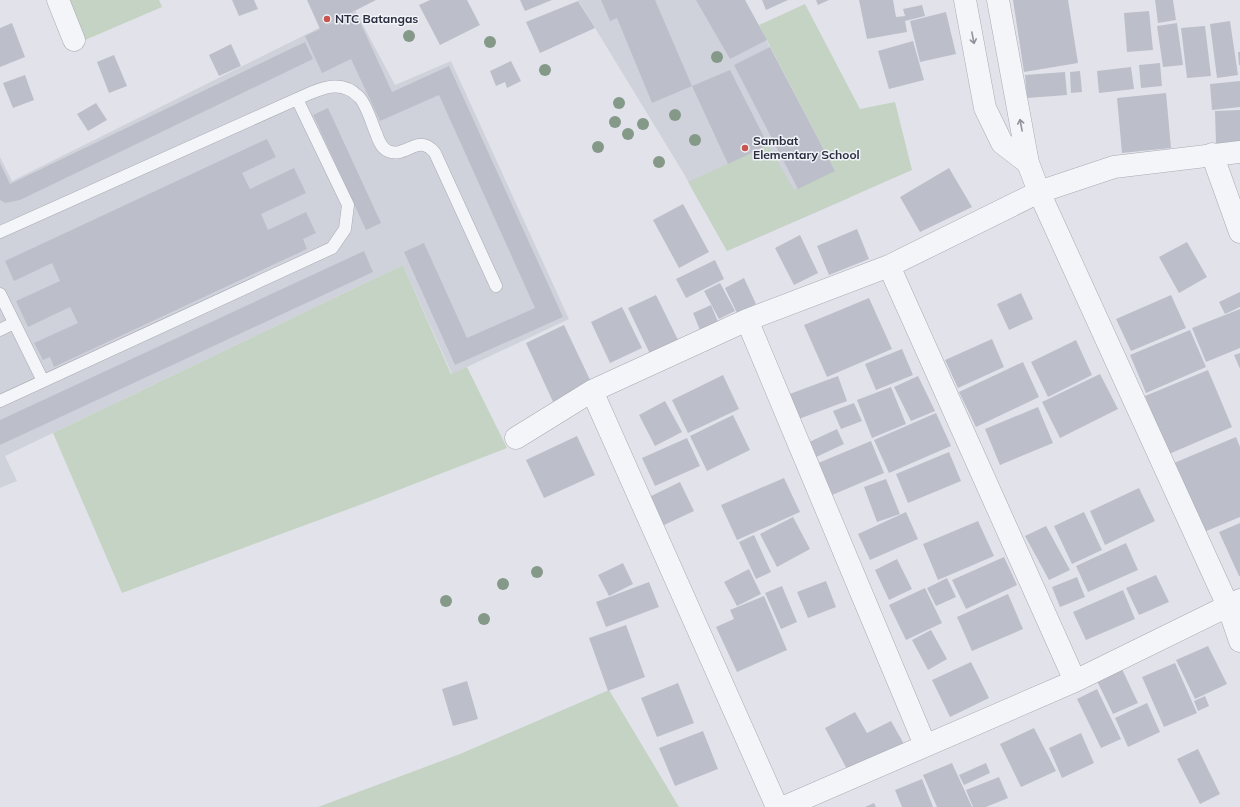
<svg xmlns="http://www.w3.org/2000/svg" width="1240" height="807" viewBox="0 0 1240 807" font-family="Mulish,sans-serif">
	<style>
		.built { fill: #d0d2db }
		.green { fill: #c4d3c3 }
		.building { fill: #bcbec9 }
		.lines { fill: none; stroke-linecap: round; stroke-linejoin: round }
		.lane-casing { stroke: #a7a9b4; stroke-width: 13 }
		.street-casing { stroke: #a7a9b4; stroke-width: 23 }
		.lane { stroke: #f4f5f8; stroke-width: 12 }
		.street { stroke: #f4f5f8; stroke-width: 22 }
		.tree { fill: #859989 }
		.oneway { stroke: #90929c }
		.poi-dot { fill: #c8554d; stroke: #f1f3f7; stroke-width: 1.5 }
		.labels { text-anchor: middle; stroke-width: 3; stroke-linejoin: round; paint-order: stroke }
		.poi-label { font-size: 12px; font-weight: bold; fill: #2b2e41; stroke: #f1f3f7; text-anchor: start }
	</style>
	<rect width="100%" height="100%" fill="#e2e3ea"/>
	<path class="built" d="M578 0H745L849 198 727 251 684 174Z
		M355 10 395 85 451 61 569 319 452 374 403 265 5 456 17 481 0 488V157L12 181Z"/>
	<path class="green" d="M68 0H159L162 7 85 40Z
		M805 4 860 109 895 102 912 170 727 251 688 182 768 145 794 190 835 171 759 25Z
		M403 265 451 374 467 367 507 448 365 503 122 593 53 433Z
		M609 690 679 807H318L460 754Z"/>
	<path class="building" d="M232 0H254L258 9 239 16Z
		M307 0H376L323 27 356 13 392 92 449 66 563 317 455 365 404 252 424 243 467 338 535 308 439 95 380 121 351 59 322 73 305 36 320 29Z
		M430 0H467L480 25 440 45 419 5Z
		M520 0H552L525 11Z
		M601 0H655L692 86 652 103 617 18 610 21Z
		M696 0H745L767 40 730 59Z
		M762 0H788L766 10Z
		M816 0H829L818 5Z
		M859 0H893L896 17 905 16 903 9 922 5 925 16 905 21 907 32 867 39Z
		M1013 0H1068L1078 63 1024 72Z
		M1155 0H1173L1176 20 1158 23Z
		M578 1 595 28 540 53 526 22Z
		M1149 11 1153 50 1127 52 1124 13Z
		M946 12 956 54 920 62 910 21Z
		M1230 21 1238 75 1217 78 1210 24Z
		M12 23 25 57 0 67V28Z
		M1177 23 1183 65 1163 67 1157 26Z
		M1205 26 1211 76 1187 78 1181 28Z
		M913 41 924 80 889 89 878 51Z
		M305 42 313 59 20 200 5 203 0 200V163L10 184Z
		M231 44 241 66 219 76 209 55Z
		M770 47 835 171 798 189 734 65Z
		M1238 52H1240V65H1239Z
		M114 55 127 86 109 93 97 62Z
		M511 61 521 81 507 88 505 82 496 86 490 71Z
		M1160 63 1162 86 1141 88 1139 65Z
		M1131 67 1134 89 1099 93 1097 71Z
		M730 70 768 145 728 164 692 86Z
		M1080 71 1082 92 1071 93 1070 72Z
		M1065 72 1067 95 1027 98 1025 75Z
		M25 75 34 100 13 108 3 83Z
		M1240 81V107L1212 110 1210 84Z
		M1166 93 1171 148 1122 153 1117 98Z
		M96 103 107 120 88 131 77 114Z
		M328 108 381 223 366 230 313 115Z
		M1240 110V143L1216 144 1215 111Z
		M267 139 276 157 242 173 250 189 294 168 306 193 261 214 268 230 306 212 316 233 303 239 307 249 54 367 50 357 43 360 34 343 78 323 70 307 28 327 16 301 60 281 52 263 14 281 5 261Z
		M949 168 972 207 920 232 900 197Z
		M683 204 709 252 679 268 653 220Z
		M857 229 869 259 829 275 817 246Z
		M800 235 818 273 794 285 775 248Z
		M1187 242 1207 277 1179 293 1159 257Z
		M364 251 373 272 0 445V420Z
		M715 260 724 279 686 298 676 279Z
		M744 278 756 304 737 313 725 288Z
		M720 283 735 311 719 319 704 291Z
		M1240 292V307L1225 314 1219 302Z
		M1021 293 1033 319 1009 330 997 304Z
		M656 295 680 344 652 358 628 308Z
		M1171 295 1186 328 1131 351 1116 319Z
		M869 298 892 349 827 377 804 325Z
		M711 305 718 322 700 330 693 313Z
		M622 307 642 348 610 363 591 322Z
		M1240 309V348L1206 362 1192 328Z
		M564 325 593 386 554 404 526 343Z
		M1190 330 1206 367 1146 393 1130 355Z
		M992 339 1004 367 958 388 945 360Z
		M1076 340 1092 375 1048 397 1031 362Z
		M902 349 913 375 876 390 865 364Z
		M1240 353V369L1234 355Z
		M1023 362 1039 397 976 427 959 392Z
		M1208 370 1232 427 1169 454 1145 396Z
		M1100 374 1118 409 1060 438 1042 402Z
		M723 375 739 409 688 433 672 400Z
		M838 376 847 401 796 420 787 395Z
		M918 376 935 411 911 421 894 387Z
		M891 387 906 424 872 438 857 400Z
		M665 401 682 432 655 446 639 415Z
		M854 403 862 421 841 429 833 411Z
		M1038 407 1053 443 1000 465 985 429Z
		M936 413 951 446 889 473 874 440Z
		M733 415 750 450 707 471 690 436Z
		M837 429 844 444 812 459 805 444Z
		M577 436 595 475 544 498 526 460Z
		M1236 437 1240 447V517L1204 532 1174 463Z
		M687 438 700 466 655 486 642 458Z
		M871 441 884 473 825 498 811 466Z
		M949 452 961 481 908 503 896 474Z
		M784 478 800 512 737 540 721 505Z
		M886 479 900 514 877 522 864 487Z
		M680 482 694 511 662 526 649 497Z
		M1139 488 1155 521 1105 545 1090 511Z
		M906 512 918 539 870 560 858 534Z
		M1084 512 1102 550 1072 564 1054 526Z
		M793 517 810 549 777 567 760 534Z
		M978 521 994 556 938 580 923 544Z
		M1240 523V576H1239L1219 532Z
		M1046 526 1070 570 1049 580 1025 536Z
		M754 535 771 572 756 579 739 542Z
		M1126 543 1138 570 1088 592 1076 566Z
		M1004 557 1017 585 966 609 952 580Z
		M897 559 912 589 889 600 875 570Z
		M623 563 633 584 609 596 598 575Z
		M749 569 761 594 737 606 724 582Z
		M1156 575 1169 602 1139 615 1126 588Z
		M1077 577 1085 597 1060 607 1052 587Z
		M947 578 956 597 936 606 927 588Z
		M826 581 836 607 808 618 797 592Z
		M649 582 659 607 606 627 596 602Z
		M782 586 797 622 781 629 765 593Z
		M925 588 942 623 906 640 889 605Z
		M1123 590 1135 619 1086 640 1073 612Z
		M1008 594 1023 629 972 651 957 617Z
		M764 596 787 650 737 672 716 627 734 619 730 610Z
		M626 625 645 677 608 691 589 638Z
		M931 630 947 659 928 670 912 640Z
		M1208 646 1227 684 1195 699 1176 660Z
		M971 662 989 698 950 717 932 680Z
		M1175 663 1197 713 1164 727 1142 677Z
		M1121 667 1138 703 1113 714 1096 679Z
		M467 681 478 719 453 726 442 689Z
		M678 683 694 723 657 737 641 698Z
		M1097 689 1121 739 1101 748 1077 699Z
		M1205 696 1209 706 1198 711 1194 701Z
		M1147 703 1160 732 1128 747 1115 718Z
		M855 712 867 733 891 721 904 744 849 773 825 728Z
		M1034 728 1056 771 1021 787 1000 744Z
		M703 731 718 769 675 786 659 748Z
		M1081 733 1094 763 1062 778 1049 748Z
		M1198 749 1220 794 1200 804 1177 759Z
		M952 763 972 807H937L923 775Z
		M986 763 990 773 964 785 959 775Z
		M999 777 1008 798 986 807H973L966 790Z
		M922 779 933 807H902L895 790Z
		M874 803 876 807H865Z"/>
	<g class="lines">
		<g class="lane-casing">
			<path id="lane" d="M297 99C317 90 340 77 359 97 366 103 372 124 376 133 378 139 381 148 388 151 406 159 418 132 435 153L496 286
				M0 232 297 99 348 205 345 229 332 248 0 401
				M0 294 43 381
				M0 330 14 323"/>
		</g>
		<g class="street-casing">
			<path id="street" d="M58 0 74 40
				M965 0 985 108 1002 143 1028 163
				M998 0 1028 163 1039 192 1228 606 1240 641
				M1212 154 1240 232
				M889 266 1075 681
				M747 320 925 745
				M592 391 777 807
				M516 438 592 391 747 320 889 266 1039 192 1114 167 1240 152
				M784 807 1075 681 1240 600"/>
		</g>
		<use href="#lane" class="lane"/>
		<use href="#street" class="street"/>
	</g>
	<g class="tree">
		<circle cx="409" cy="36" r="6"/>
		<circle cx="490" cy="42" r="6"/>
		<circle cx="717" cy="57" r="6"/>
		<circle cx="545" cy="70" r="6"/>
		<circle cx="619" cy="103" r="6"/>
		<circle cx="675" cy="115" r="6"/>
		<circle cx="615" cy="122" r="6"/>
		<circle cx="643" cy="124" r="6"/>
		<circle cx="628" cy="134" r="6"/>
		<circle cx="695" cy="140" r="6"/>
		<circle cx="598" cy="147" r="6"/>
		<circle cx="659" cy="162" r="6"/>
		<circle cx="537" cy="572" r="6"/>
		<circle cx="503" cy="584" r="6"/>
		<circle cx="446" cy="601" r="6"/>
		<circle cx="484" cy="619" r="6"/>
	</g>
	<defs><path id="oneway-shaft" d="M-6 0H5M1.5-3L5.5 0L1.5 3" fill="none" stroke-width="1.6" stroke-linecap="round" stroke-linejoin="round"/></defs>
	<g class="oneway">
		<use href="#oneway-shaft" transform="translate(973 38) rotate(79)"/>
		<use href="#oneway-shaft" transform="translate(1021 125) rotate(-101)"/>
	</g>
	<g class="poi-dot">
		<circle cx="327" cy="19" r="4"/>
		<circle cx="745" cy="148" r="4"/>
	</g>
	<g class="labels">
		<g class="poi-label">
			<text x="335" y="23">NTC Batangas</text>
			<text x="753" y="145">Sambat<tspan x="753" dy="14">Elementary School</tspan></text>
		</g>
	</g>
</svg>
